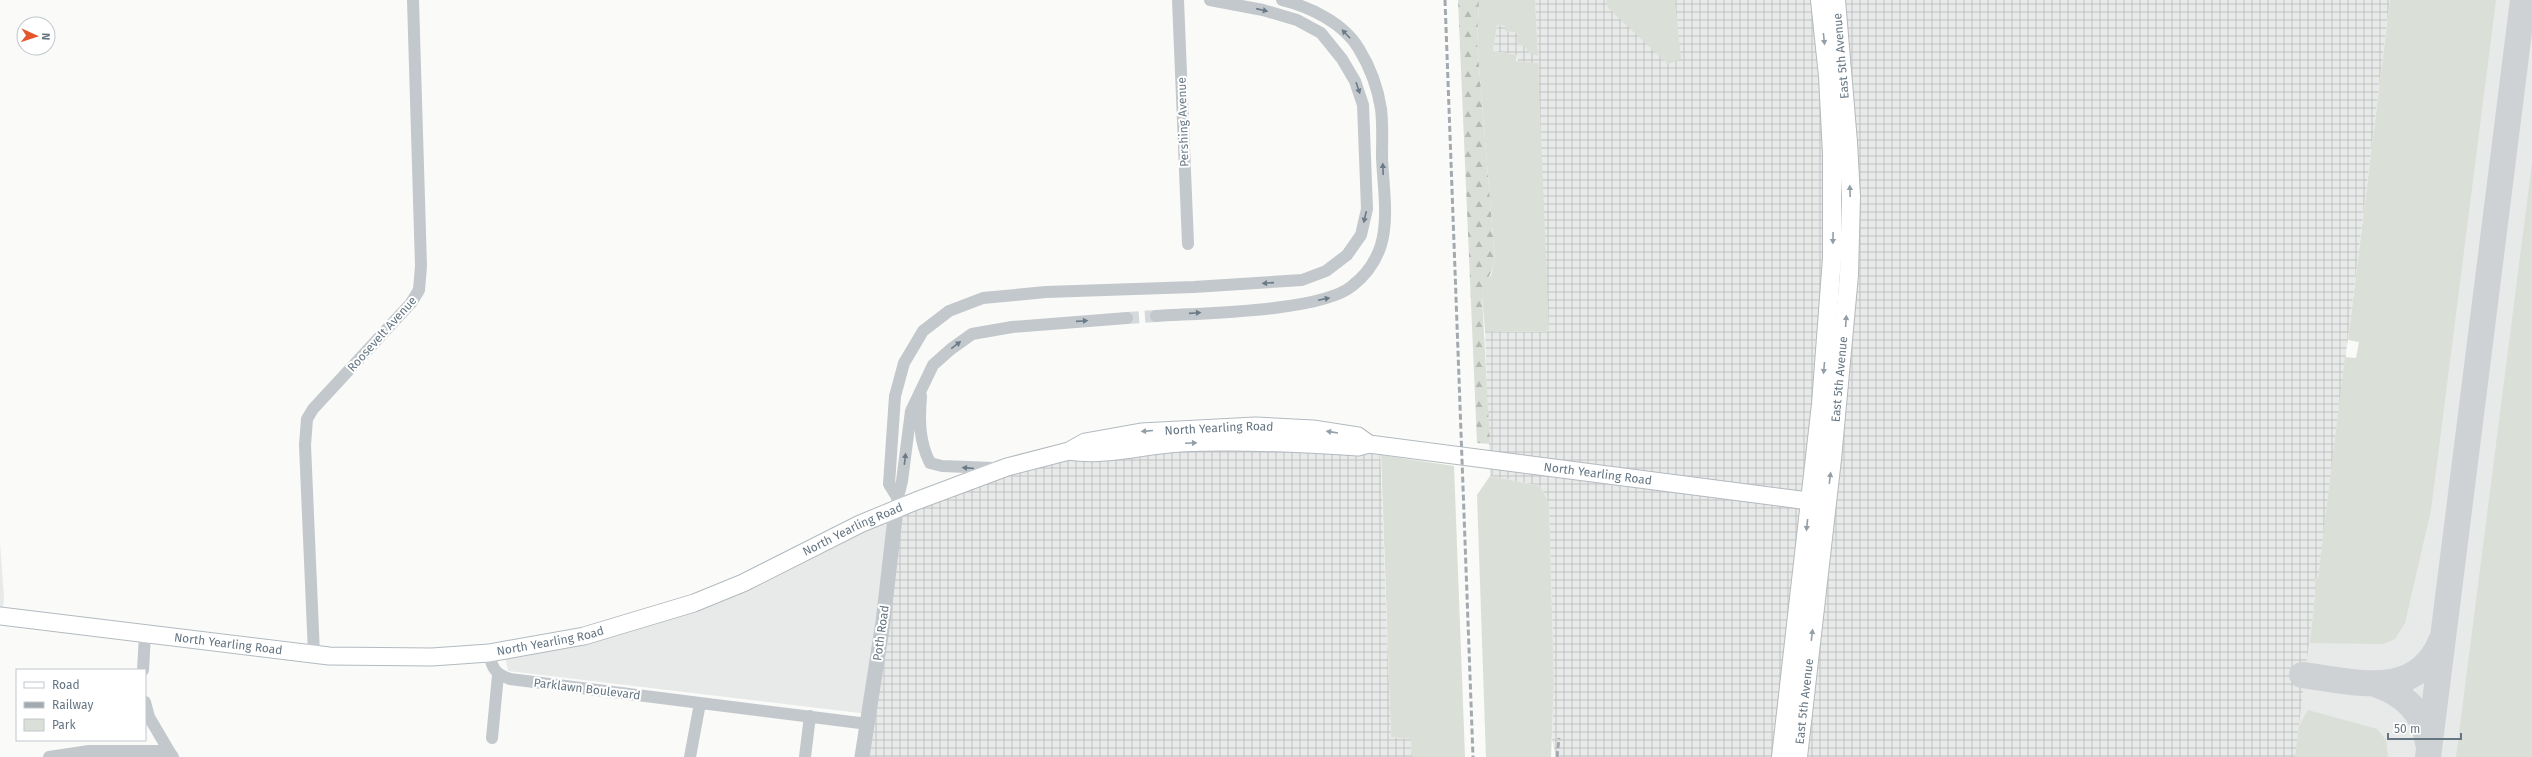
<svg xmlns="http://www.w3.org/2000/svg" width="2532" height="757" viewBox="0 0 2532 757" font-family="'Fira Sans',sans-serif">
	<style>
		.built { fill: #e8e9e9 }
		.industrial { fill: url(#industrial-grid) }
		.green { fill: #dadfd7 }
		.forest { fill: url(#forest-firs) }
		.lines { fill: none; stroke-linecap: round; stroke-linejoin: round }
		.taxiway { stroke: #ced2d4; stroke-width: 26 }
		.minor-tunnel { stroke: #d5d9db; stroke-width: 12; stroke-dasharray: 12 6; stroke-linecap: butt }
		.secondary-casing { stroke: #b3babf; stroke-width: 19 }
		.primary-casing { stroke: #b5babe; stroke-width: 20 }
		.minor { stroke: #c3c8cc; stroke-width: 12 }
		.tertiary { stroke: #c3c8cc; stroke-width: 15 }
		.secondary { stroke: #fff; stroke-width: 17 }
		.primary { stroke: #fff; stroke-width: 18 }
		.rail { stroke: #a2aab0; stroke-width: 3; stroke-dasharray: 6 3; stroke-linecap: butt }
		.oneway { fill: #6a7a87 }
		.oneway2 { fill: #939fa8 }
		.labels { text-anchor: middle; stroke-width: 4; stroke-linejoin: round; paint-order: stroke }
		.street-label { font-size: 12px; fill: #657683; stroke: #fff }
	</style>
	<defs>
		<pattern id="industrial-grid" width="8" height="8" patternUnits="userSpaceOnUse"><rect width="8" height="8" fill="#e8e9e9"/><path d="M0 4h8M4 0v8" fill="none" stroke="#c0c1c2"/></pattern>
		<pattern id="forest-firs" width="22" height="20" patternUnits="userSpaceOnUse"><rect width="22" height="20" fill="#dadfd7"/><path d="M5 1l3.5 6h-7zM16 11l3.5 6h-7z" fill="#b4b9b4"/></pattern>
	</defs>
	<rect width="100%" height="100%" fill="#fafaf8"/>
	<path class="built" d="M2411 0H2532V757H1943L2241 569 2336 581Z
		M893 511 868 714 508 671 504 651 667 612Z
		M0 542 4 598 2 617 0 616Z"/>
	<path class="industrial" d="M1535 0H2390L2318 579 2313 578 2316 586 2315 594 2295 757H1556L1552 739 1554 683 1549 503 1540 486 1490 476 1485 331 1549 332 1517 55 1493 51 1497 25 1505 26 1506 31 1518 33 1525 46 1538 56Z
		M1172 434 1380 445 1391 737 1411 739 1412 757H863L893 511 974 476Z"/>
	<path class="green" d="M1479 0H1535L1538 56 1529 53 1525 46 1517 45 1518 33 1505 31V26L1497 25 1493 51 1517 55 1516 61 1538 63 1549 332 1485 331 1482 296 1484 283 1491 275 1495 261 1477 42Z
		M1606 0H1675L1681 59 1668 64 1608 8Z
		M2390 0H2496L2431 510 2405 623 2395 639 2383 644 2310 643 2316 586 2313 578H2318L2345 357 2356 358 2359 342 2348 340Z
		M2532 163V757H2456Z
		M1381 455 1454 466 1465 757H1412L1411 739 1391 737Z
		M1490 476 1540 486 1549 503 1554 683 1551 757H1486L1477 495Z
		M2308 710 2377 729 2386 740 2388 757H2295L2299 726Z"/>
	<path class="forest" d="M1458 0H1479L1477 42 1495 261C1492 274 1484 282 1482 296L1490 444 1477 443Z"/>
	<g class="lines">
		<path class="taxiway" d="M2302 675C2353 681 2416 702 2441 641
			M2375 684C2403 693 2424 712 2428 743
			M2428 757 2523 0"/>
		<path class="minor-tunnel" d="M1127 318 1156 316"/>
		<g class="secondary-casing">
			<g id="secondary">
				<path id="s1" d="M1069 451C1106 457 1144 445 1181 443 1240 440 1298 443 1358 447L1369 444 1824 503"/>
				<path id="s2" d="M0 616 329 656 432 657 489 653 584 636 694 603 743 583 860 524 916 501 1007 467 1069 451 1085 442 1141 432 1255 426 1313 429 1358 436 1369 444"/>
			</g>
		</g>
		<g class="primary-casing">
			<g id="primary">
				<path d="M1781 757 1821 404 1832 258V154L1828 76 1820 0"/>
				<path id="s3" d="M1798 757 1832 459 1849 275 1851 197 1848 142 1836 0"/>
			</g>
		</g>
		<path class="minor" d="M1178 0 1188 244
			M1156 316C1200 313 1321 312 1352 286 1365 276 1376 261 1381 245 1389 218 1383 185 1382 157 1382 141 1383 124 1381 109 1378 89 1370 67 1359 49 1344 23 1310 7 1282 0
			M921 396C919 420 919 441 930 463L942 466 993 468
			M897 497 889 484 895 396 904 363 923 331 949 311 983 298 1046 292 1194 287 1302 280 1326 271 1347 255 1361 235 1367 209 1363 105 1355 81 1342 59 1321 33 1297 20 1263 10 1210 0
			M897 501 902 481 911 411 933 365 951 349 972 334 1012 327 1127 318
			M489 653C492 668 495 674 510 679L868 724
			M314 654 305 445 307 419 313 409 411 303 419 290 421 266 413 0
			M143 670 145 634
			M145 702 149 717 169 751
			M492 738 498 675
			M49 757 89 751H169L173 757
			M690 757 700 703
			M805 757 810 716"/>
		<path class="tertiary" d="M862 757 883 622 896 509"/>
		<use href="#secondary" class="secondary"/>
		<use href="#primary" class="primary"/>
		<path class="rail" d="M1445 0 1473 757
			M1557 757 1559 738"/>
	</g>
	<defs><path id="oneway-solid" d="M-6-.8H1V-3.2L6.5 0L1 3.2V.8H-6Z"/></defs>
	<g class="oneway">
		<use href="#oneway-solid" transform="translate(1262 10) rotate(13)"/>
		<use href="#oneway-solid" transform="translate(1346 34) rotate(-134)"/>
		<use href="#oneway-solid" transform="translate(1358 88) rotate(71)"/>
		<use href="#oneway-solid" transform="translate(1383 169) rotate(-92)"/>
		<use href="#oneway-solid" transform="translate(1365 217) rotate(103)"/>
		<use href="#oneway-solid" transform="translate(1268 283) rotate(176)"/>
		<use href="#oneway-solid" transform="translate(1324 299) rotate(-12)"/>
		<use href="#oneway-solid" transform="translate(1195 313) rotate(-4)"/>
		<use href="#oneway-solid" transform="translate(1082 321) rotate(-4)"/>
		<use href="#oneway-solid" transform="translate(956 345) rotate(-37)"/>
		<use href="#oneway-solid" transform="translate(905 459) rotate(-83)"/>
		<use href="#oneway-solid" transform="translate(968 468) rotate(-175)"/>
	</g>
	<g class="oneway2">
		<use href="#oneway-solid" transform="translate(1824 39) rotate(84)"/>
		<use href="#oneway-solid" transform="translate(1850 191) rotate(-92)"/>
		<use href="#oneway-solid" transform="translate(1833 238) rotate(91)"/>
		<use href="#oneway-solid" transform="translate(1846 321) rotate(-86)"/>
		<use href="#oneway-solid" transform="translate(1824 368) rotate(95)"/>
		<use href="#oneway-solid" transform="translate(1147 431) rotate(175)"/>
		<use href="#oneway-solid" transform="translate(1332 432) rotate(-171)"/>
		<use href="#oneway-solid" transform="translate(1191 443) rotate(-3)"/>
		<use href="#oneway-solid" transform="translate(1830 478) rotate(-83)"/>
		<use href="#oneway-solid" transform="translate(1807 525) rotate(96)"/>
		<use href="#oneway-solid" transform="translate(1812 635) rotate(-83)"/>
	</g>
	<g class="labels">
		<g class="street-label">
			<text transform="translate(1841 56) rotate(-95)" y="4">East 5th Avenue</text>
			<text transform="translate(1183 122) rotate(-92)" y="4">Pershing Avenue</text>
			<text transform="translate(382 334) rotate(-48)" y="4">Roosevelt Avenue</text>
			<text dy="4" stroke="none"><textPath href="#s3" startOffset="380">East 5th Avenue</textPath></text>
			<text dy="4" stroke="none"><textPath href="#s2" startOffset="1262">North Yearling Road</textPath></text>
			<text dy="4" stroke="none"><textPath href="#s1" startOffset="532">North Yearling Road</textPath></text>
			<text dy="4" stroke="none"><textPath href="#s2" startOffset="878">North Yearling Road</textPath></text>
			<text transform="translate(881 633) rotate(-82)" y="4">Poth Road</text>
			<text dy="4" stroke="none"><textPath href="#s2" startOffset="554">North Yearling Road</textPath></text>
			<text dy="4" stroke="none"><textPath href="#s2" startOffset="230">North Yearling Road</textPath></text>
			<text transform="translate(587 689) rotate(7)" y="4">Parklawn Boulevard</text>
			<text dy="4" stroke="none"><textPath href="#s3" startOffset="56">East 5th Avenue</textPath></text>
		</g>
	</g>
	<rect x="16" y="669" width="130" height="72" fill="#ffffff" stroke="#c1c8cd"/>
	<rect x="24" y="682" width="20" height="6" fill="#ffffff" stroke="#c1c8cd"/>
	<text x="52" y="689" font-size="12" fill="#657683">Road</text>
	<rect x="24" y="702" width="20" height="6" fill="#a2aab0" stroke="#c1c8cd"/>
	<text x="52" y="709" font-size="12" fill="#657683">Railway</text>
	<rect x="24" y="719" width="20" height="12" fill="#dadfd7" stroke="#c1c8cd"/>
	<text x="52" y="729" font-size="12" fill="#657683">Park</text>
	<g transform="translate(36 36) rotate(93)"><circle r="19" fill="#ffffff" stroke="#c1c8cd"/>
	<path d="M0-3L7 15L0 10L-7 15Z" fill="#e4572e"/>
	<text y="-6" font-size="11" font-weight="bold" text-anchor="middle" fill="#657683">N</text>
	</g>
	<path d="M2388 733v6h73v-6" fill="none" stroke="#657683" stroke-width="2"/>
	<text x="2394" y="733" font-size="12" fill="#657683" stroke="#ffffff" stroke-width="3" paint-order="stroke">50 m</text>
</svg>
